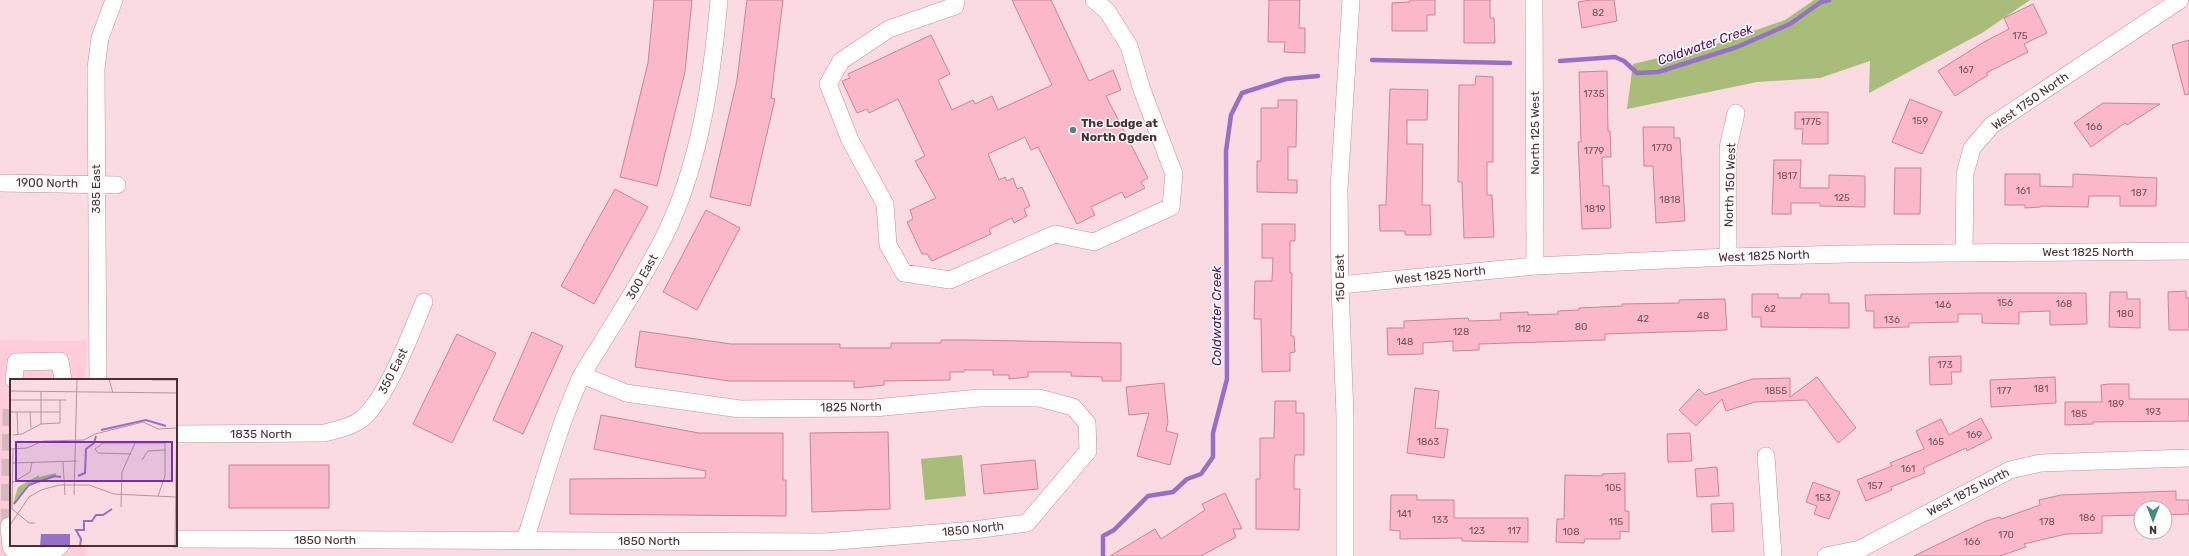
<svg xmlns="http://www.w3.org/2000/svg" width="2189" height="556" viewBox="0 0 2189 556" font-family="Rubik,sans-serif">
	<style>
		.built { fill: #ffcdd9 }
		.green { fill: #a7bd79 }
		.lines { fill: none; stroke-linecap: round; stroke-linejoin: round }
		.stream { stroke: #9670c7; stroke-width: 4.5 }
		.building { fill: #fbb8c8; stroke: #c98596 }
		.minor-tunnel { stroke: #d6b9bf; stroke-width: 17; stroke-dasharray: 17 8; stroke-linecap: butt }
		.minor-casing { stroke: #cf8b9c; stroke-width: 18 }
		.minor { stroke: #fff; stroke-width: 17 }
		.poi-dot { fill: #468b81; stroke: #fff; stroke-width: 1.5 }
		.labels { text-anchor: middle; stroke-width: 3; stroke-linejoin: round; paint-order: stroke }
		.number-label { font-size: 10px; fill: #77515a }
		.street-label { font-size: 12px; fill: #4b2f36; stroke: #fff }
		.poi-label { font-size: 12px; font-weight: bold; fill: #4b2f36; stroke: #fff; text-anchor: start }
		.water-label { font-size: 13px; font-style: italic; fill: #480978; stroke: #fff }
		.inset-river { fill: none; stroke: #9670c7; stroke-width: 2 }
		.inset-road { fill: none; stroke: #b3969d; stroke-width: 1 }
		.view { fill: #7b2cbf; fill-opacity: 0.15; stroke: #7b2cbf; stroke-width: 2 }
		.inset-edge { fill: none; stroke: #4b2f36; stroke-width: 2 }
	</style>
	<rect width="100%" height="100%" fill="#f9dbe1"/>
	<path class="built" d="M0 340 87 341 86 380H11V545H86V556H0Z"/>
	<path class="green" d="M1814 0H2030L1982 33 1869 93 1870 61 1820 78 1757 82 1627 109 1633 64 1713 45 1785 20Z
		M962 455 966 496 925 500 921 459Z"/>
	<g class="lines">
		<path class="stream" d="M1372 60 1510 63
			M1560 61 1615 57 1624 61 1637 73 1658 72 1737 47 1790 24 1821 2 1829 0
			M1103 556V536L1114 530 1148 496 1173 492 1187 479 1201 474 1213 457V433L1227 379 1226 151 1231 115 1242 93 1286 79 1318 76"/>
	</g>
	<path class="building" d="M654 0H692L685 72 657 186 620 177 648 63Z
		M747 0H783L771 98 775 99 750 206 710 197 737 80Z
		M1012 0H1051L1089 81 1113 70 1121 90 1106 96 1148 178 1141 182 1145 188 1125 198 1122 192 1091 207 1095 215 1077 224 1038 147 1031 150 1025 137 988 154 999 180 1005 177 1007 181 1013 178 1017 189 1022 187 1030 206 1024 209 1027 216 1014 223 1012 218 989 229 991 234 932 261 927 254H922L907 222 913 219 910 210 936 198 915 161 925 156 898 99 869 113 867 109 857 113 842 81 850 78 848 74 931 35 950 74 938 80 952 110 973 100 975 104 992 96 998 110 1052 85Z
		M1269 0H1300L1299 28H1305V53L1284 52 1285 42H1268Z
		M1410 0H1435V15H1427V31H1392V3L1410 2Z
		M1464 0H1490V18H1494L1495 43H1464Z
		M1590 0H1614L1617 21 1582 28 1578 2Z
		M2033 4 2047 33 2024 44 2028 52 1986 73 1988 75 1955 96 1938 71 1984 42 2009 29 2004 18Z
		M2189 40V94L2185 95 2172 45Z
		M1607 71 1608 131H1610L1611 157H1602L1603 186H1609L1611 228 1582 229 1578 142H1581L1579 72Z
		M1476 76 1493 77V162H1487V195H1492L1494 237 1464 238 1462 182H1458L1459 85H1475Z
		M1390 89 1428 90 1427 120H1407V144H1423L1422 205H1430L1431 235H1405V231H1380L1379 205H1386Z
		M1910 99 1942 112 1922 154 1892 142Z
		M1278 100H1297L1296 147H1288V180H1297V193L1257 192V161H1261V108H1278Z
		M2103 103 2160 104 2127 125 2125 123 2091 147 2074 123Z
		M1795 112H1828V144H1802L1803 129H1795Z
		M1643 127H1674V138H1680L1685 221 1656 223 1653 166H1644Z
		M1774 160H1801L1800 188H1829V175L1865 176V207L1820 206V203H1791V214H1772Z
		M1895 168H1921L1920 214H1894Z
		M2005 174H2040V186L2073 187V174L2157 178 2156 206H2120V196H2089L2088 207 2041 206V207L2025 208V205H2005Z
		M615 189 648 207 594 304 561 286Z
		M706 210 740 228 697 310 663 292Z
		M1262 224H1295V241H1290V273H1292L1291 336H1294L1295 352 1290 353V371L1262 372 1261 319H1254L1255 281H1272L1273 258H1262Z
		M2186 291V298H2189V330H2169L2168 292Z
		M2110 292H2127V299H2140V328L2109 327Z
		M1978 293H2086L2087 324 2050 325V311L2019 312V324L1982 323V314H1958V322L1909 323V327L1874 328V311H1866L1865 295Z
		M1752 294H1778V298H1801V294H1829V303H1849V328L1761 327V317H1752Z
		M1725 299 1727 330 1605 334V340L1479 344V350L1453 351V341L1423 343V354L1388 355 1387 328H1404V321L1468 318 1469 321 1501 320 1500 313 1528 312V315L1558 314V311L1579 310V308L1622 306V304L1679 303V300Z
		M640 331 731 344H840V348H891V343H941V340H969L1121 343V381H1102V377L1071 376V372H1028V377L1009 379V375H993V370H964V372H950V380L884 381V385L854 388V381H729L635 367Z
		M532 332 563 346 523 434 493 420Z
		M457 334 496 353 452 443 413 424Z
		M1961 356V372H1951L1952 384 1930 385 1929 357Z
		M1817 377 1856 428 1838 443 1806 400 1755 402 1726 411 1722 399 1696 426 1679 410 1699 389 1705 395 1752 379 1790 378V397Z
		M2055 377 2056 403 1991 407 1990 380Z
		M1164 383 1168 422 1166 431 1178 434 1170 465 1137 456 1149 413 1129 415 1126 387Z
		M2109 384H2129V399H2189V421L2093 422V424L2065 425V402H2102L2101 385Z
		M1415 388 1439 391 1435 428 1448 429 1444 458 1407 453Z
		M1275 401H1296V413H1304V455H1295L1294 464V489H1300L1299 530 1256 529V479H1260V438H1274Z
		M601 415 699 433H783V480H786V516L570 514V479L705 478 706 471 594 449Z
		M1981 418 1992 438 1967 451 1966 448 1923 468 1925 473 1891 487 1892 490 1866 501 1857 480 1892 466 1890 463 1924 449 1916 431 1941 419 1949 435Z
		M888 432 890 509 812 512 810 433Z
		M1690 433 1692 461 1668 462 1667 434Z
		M1035 460 1038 489 984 494 981 465Z
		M229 465H329V508H229Z
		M1717 467 1719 496 1697 497 1695 469Z
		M1625 473V511H1629V532L1620 531V539H1585L1584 543 1556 542 1557 519H1564L1565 475 1602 476V474Z
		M1813 482 1840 492 1829 519 1814 514 1817 506 1806 502Z
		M2176 491V500H2189V514L2165 515V508H2139V515L2102 516V533L2066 534 2024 544 2026 547 2000 556H1914L1986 521 2000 517 2001 519 2040 505 2039 500 2061 495Z
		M1225 493 1242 529H1233L1236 537 1201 556H1110L1155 529 1161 539 1205 510 1202 504Z
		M1391 495H1417V500H1454V518H1528V542L1462 541V538L1400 539V531L1390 530Z
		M1733 503 1734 531 1712 532 1711 504Z"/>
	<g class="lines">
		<path class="minor-tunnel" d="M9 526 11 409"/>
		<g class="minor-casing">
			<path id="minor" d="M956 0 955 6 889 29 841 61 828 84 850 140 885 204 888 245 904 273 950 280 1055 234 1094 242 1171 207 1174 174 1142 90 1129 46 1107 11 1094 0
				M1534 0 1535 266
				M0 183 117 185
				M1964 253 1965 174 1972 148 1992 125 2180 0
				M1728 257V148L1736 113
				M1340 285 1535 266 1728 257 1847 254 2189 251
				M14 380 16 362 60 361 63 380
				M98 380 96 68 100 38 114 0
				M176 434 324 433C337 430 352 427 363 418 388 396 411 333 424 302
				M1766 456 1773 556
				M9 526 11 547 17 555 48 556 61 545
				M176 539 825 542 974 530 1027 523 1088 451 1087 423 1073 407 1039 398H979L874 408 740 409 626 393 582 375
				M525 540C543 486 557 429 581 377 588 363 598 350 606 336 626 304 647 271 664 237 700 165 712 79 719 0
				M1345 556V416L1340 285 1339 189 1351 0
				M1826 556 1860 549 2010 470 2041 463 2189 458"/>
		</g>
		<use href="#minor" class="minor"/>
	</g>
	<circle class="poi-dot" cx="1073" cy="130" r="4"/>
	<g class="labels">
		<g class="number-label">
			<text x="1598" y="16">82</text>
			<text x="2020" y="39">175</text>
			<text x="1966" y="73">167</text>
			<text x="1594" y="97">1735</text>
			<text x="1920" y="124">159</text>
			<text x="1811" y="125">1775</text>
			<text x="2094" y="130">166</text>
			<text x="1662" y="151">1770</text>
			<text x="1594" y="154">1779</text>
			<text x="1787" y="179">1817</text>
			<text x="2023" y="194">161</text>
			<text x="2139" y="196">187</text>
			<text x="1842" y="201">125</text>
			<text x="1670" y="203">1818</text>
			<text x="1595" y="212">1819</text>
			<text x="2005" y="306">156</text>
			<text x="2064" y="307">168</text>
			<text x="1943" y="308">146</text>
			<text x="1770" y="312">62</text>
			<text x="2125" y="317">180</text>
			<text x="1703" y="319">48</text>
			<text x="1643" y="322">42</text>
			<text x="1892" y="323">136</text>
			<text x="1581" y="330">80</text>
			<text x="1524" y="332">112</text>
			<text x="1461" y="335">128</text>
			<text x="1405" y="345">148</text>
			<text x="1945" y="368">173</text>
			<text x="2041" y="392">181</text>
			<text x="1776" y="394">1855</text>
			<text x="2004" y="394">177</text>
			<text x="2116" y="407">189</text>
			<text x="2153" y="415">193</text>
			<text x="2079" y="417">185</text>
			<text x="1974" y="438">169</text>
			<text x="1428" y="445">1863</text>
			<text x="1936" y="445">165</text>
			<text x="1908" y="472">161</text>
			<text x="1875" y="489">157</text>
			<text x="1613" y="491">105</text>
			<text x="1823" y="501">153</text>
			<text x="1404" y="517">141</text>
			<text x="2087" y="521">186</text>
			<text x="1440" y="523">133</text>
			<text x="1616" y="525">115</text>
			<text x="2047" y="525">178</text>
			<text x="1477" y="534">123</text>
			<text x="1514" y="534">117</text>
			<text x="1571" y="535">108</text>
			<text x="2006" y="538">170</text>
			<text x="1972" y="545">166</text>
		</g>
		<g class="street-label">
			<text transform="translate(2030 101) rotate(-35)" y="4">West 1750 North</text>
			<text transform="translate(1535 133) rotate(-90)" y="4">North 125 West</text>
			<text transform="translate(47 183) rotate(1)" y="4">1900 North</text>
			<text transform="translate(1730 185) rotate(-88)" y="4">North 150 West</text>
			<text transform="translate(96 189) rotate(-90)" y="4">385 East</text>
			<text x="2088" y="256">West 1825 North</text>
			<text transform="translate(1764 256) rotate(-2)" y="4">West 1825 North</text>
			<text transform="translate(1440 275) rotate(-6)" y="4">West 1825 North</text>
			<text transform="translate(642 277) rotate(-60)" y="4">300 East</text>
			<text transform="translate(1340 278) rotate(-91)" y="4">150 East</text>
			<text transform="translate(393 371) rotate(-63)" y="4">350 East</text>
			<text transform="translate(851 407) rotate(-1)" y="4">1825 North</text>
			<text x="261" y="438">1835 North</text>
			<text transform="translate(1968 492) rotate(-27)" y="4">West 1875 North</text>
			<text transform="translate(973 529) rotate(-6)" y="4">1850 North</text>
			<text x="325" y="544">1850 North</text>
			<text x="649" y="545">1850 North</text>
		</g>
		<g class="poi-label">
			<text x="1081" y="127">The Lodge at<tspan x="1081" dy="14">North Ogden</tspan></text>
		</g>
		<g class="water-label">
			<text transform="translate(1705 44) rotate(-19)" y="5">Coldwater Creek</text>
			<text transform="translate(1216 316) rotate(-90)" y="5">Coldwater Creek</text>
		</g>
	</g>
	<g transform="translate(10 379)">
		<rect width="167" height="167" fill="#f9dbe1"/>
		<path d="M46 94V98L18 107 3 125 8 108 29 96V98Z" fill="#a7bd79"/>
		<path d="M31 155H60V167H30Z" fill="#9670c7"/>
		<path class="inset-river" d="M91 51 136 41 156 47M68 97 75 94 76 70 84 64 86 57M4 125 19 106 44 97 51 98M70 167 71 160 66 151H74V142H82L86 136H93L102 130"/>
		<path class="inset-road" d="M99 0 103 14M142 1H167M0 12 167 14M31 12V45M0 21H56M0 33H50M7 33 8 56M20 33 21 49M3 56 12 55 31 45 50 44V21M0 70 17 69 33 62 74 61 85 55 133 43 148 50 167 49M3 70 2 130 19 144H25M121 75 88 74 85 70 93 64H155V97L148 117M132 81 138 72 155 71M53 83 55 116M2 84 67 82M2 104 20 93 22 84M64 116 67 0M111 128 112 93 125 64M0 146 19 118 31 111 49 106H79L104 115 166 118M0 149V167M165 167 167 28"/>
		<path class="view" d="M6 63H162V102H6Z"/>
		<rect width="167" height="167" class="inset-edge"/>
	</g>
	<g transform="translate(2153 520) rotate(180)"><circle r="19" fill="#ffffff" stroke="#b7acaf"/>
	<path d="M0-3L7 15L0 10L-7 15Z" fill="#468b81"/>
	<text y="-6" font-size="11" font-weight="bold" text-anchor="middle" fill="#4b2f36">N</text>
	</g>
</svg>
